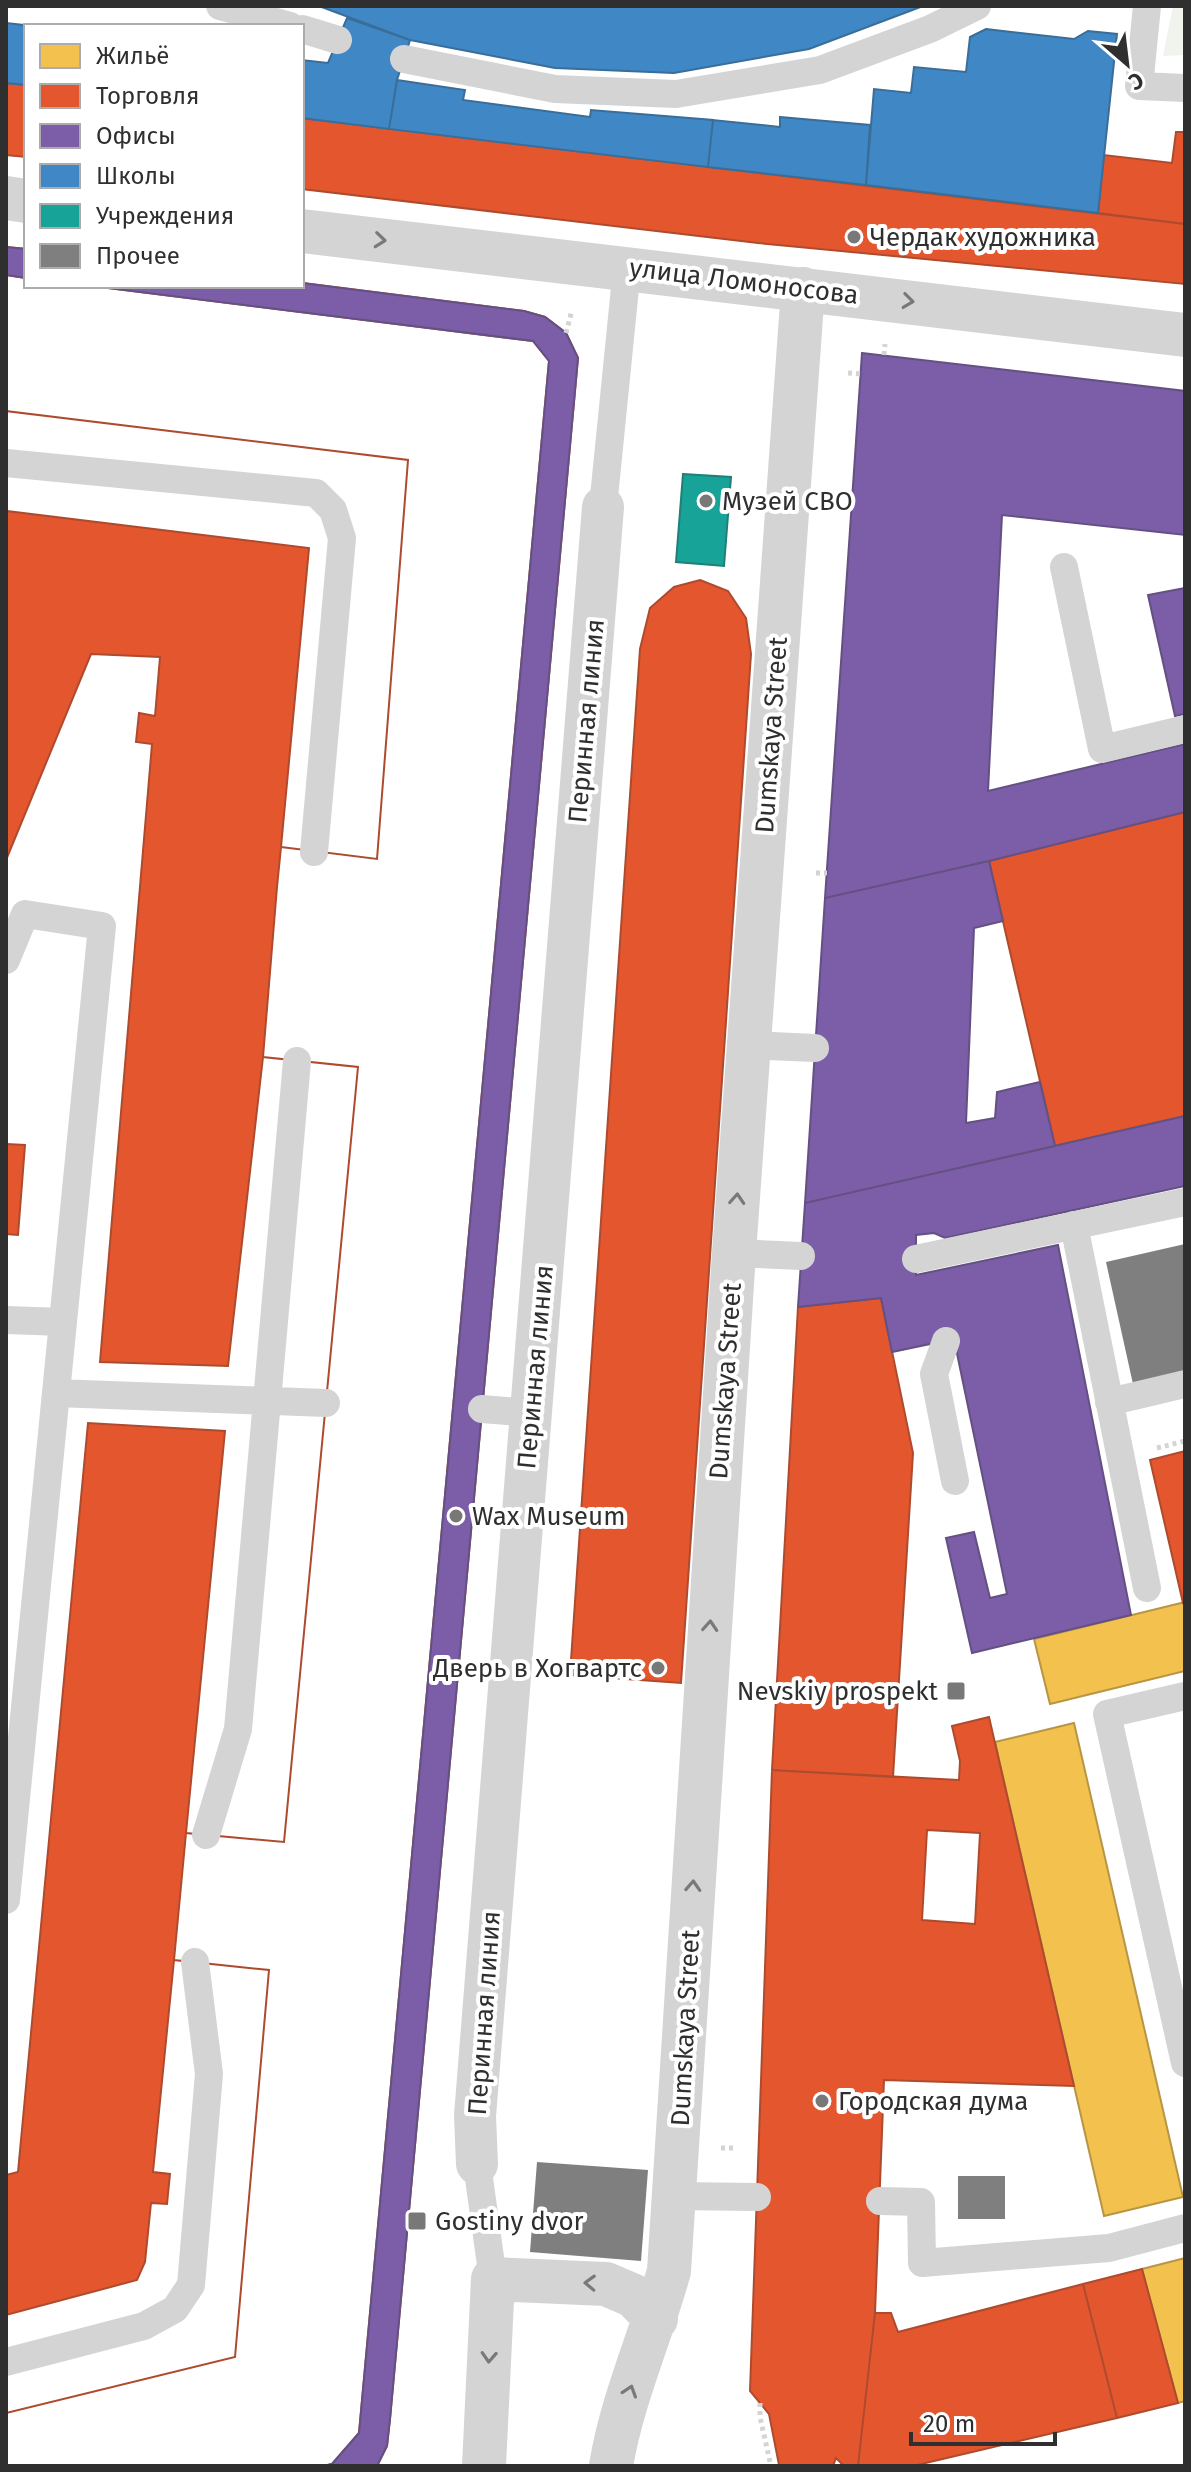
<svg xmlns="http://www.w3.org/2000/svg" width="1191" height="2472" viewBox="0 0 1191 2472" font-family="'Fira Sans',sans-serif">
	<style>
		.green { fill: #f1f4ed }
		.homes { fill: #f2c14e; stroke: #b89545; stroke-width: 2 }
		.shops { fill: #e4572e; stroke: #ae4b2e; stroke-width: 2; fill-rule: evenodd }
		.offices { fill: #7b5ea7; stroke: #645083; stroke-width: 2 }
		.schools { fill: #3f88c5; stroke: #3a6d98; stroke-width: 2 }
		.public { fill: #17a398; stroke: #1e8078; stroke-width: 2 }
		.building { fill: #7f7f7f }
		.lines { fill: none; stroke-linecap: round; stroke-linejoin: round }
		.path { stroke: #d4d4d4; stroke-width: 5; stroke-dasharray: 4 4; stroke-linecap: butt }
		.service { stroke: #d4d4d4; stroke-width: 28 }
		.pedestrian { stroke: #d4d4d4; stroke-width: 42 }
		.minor { stroke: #d4d4d4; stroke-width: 44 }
		.oneway { stroke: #797979 }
		.poi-dot { fill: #787878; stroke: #fff; stroke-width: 3 }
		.labels { text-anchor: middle; stroke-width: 8; stroke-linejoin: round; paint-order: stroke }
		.poi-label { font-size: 26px; fill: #2f2f2f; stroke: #fff; text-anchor: start }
		.street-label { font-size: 26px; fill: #2f2f2f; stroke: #fff }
	</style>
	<rect width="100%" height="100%" fill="#fff"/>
	<path class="green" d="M1173 6H1185V55L1163 56Z"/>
	<path class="homes" d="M1185 1602V1671L1050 1704 1034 1639Z
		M1074 1723 1183 2197 1104 2216 995 1742Z
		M1185 2258V2401L1178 2403 1142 2269Z"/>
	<path class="shops" d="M6 83 26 85V157L6 155Z
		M302 118 1185 224V284L758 243 302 189Z
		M1176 132H1185V224L1098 213 1104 155 1172 163Z
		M6 247 26 249V286H302V283L524 311 545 317 566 333 578 358 390 2419 387 2446 377 2466H6V2413L235 2357 269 1970 174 1960 153 2172 170 2174 167 2204 151 2203 145 2262 137 2280 6 2315V2175L18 2172 88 1423 225 1431 186 1833 284 1842 358 1067 263 1057 228 1366 100 1362 152 744 136 742 139 713 155 716 160 657 91 654 6 860V511L309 548 281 847 377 859 408 460 6 411Z
		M6 275 26 278V286H92L533 341 549 361 359 2433 332 2464 323 2466H6V2413L235 2357 269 1970 174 1960 186 1833 284 1842 358 1067 263 1057 277 887 281 847 377 859 408 460 6 411Z
		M700 580 728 591 746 618 751 654 681 1683 570 1675 640 649 650 608 674 587Z
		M1185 812V1116L1055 1146 989 861Z
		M6 1144 25 1145 18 1235 6 1234Z
		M881 1298 913 1453 893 1777 772 1770 798 1307Z
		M1185 1451V1602L1183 1603 1150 1460Z
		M989 1717 1074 2086 884 2080 875 2313 858 2466H844L836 2458 833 2466 779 2465 769 2414 750 2391 772 1770 959 1780 960 1761 952 1726ZM927 1830 980 1833 975 1924 922 1920Z
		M1142 2269 1178 2403 1117 2418 1083 2284Z
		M1083 2284 1117 2418 913 2466H858L875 2313H891L898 2332Z"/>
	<path class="offices" d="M6 247 26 249V278L6 275Z
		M302 283 524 311 545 317 566 333 578 358 390 2419 387 2446 377 2466H323L332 2464 359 2433 549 361 533 341 92 286H302Z
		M862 353 1185 391V535L1002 515 988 791 1185 744V812L989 861 825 898Z
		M1185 588V714L1175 716 1148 595Z
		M989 861 1003 921 974 928 966 1123 995 1118 997 1092 1040 1082 1055 1146 805 1203 825 898Z
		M1185 1116V1186L945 1238 934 1233 916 1235V1275L1058 1245 1131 1615 972 1653 946 1538 974 1532 990 1598 1007 1594 954 1339 892 1352 881 1298 798 1307 805 1203Z"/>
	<path class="schools" d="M319 6H923L809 49 674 73 555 68 410 40Z
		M347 18 410 40 397 80 389 129 302 118V60L328 63Z
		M6 23 33 26H26V85L6 83Z
		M986 29 1074 39 1088 31 1117 34 1098 213 866 185 874 89 911 93 914 67 966 72 970 37Z
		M397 80 465 90 463 100 590 117 591 110 713 120 708 167 389 129Z
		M780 117 870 125 866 185 708 167 713 120 780 127Z"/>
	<path class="public" d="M683 474 731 477 724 566 676 562Z"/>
	<path class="building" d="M1185 1244V1372L1133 1384 1106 1262Z
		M537 2162 648 2170 641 2261 530 2252Z
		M958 2176H1005V2219H958Z"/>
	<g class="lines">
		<path class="path" d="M566 333 572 310
			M884 355 885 344
			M848 373 861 374
			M816 873H827
			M1157 1448 1185 1441
			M721 2148H736
			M760 2403V2417L771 2466"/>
		<path class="service" d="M220 6 290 26
			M1147 6 1139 86 1185 88
			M302 29 338 40
			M404 59 555 89 676 94 820 70 930 29 977 6
			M6 463 316 493 333 510 342 538 314 852
			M603 507 627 268
			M1064 567 1102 749 1185 729
			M6 960 25 914 102 926 6 1900
			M748 1045 815 1048
			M1074 1225 1147 1588
			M734 1253 801 1256
			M916 1259 1185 1202
			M6 1320 63 1322
			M946 1341 934 1374 955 1481
			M56 1393 326 1403
			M1109 1402 1185 1384
			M482 1409 531 1413
			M1185 1696 1107 1714 1185 2063
			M206 1835 238 1729 297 1061
			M477 2164 493 2279
			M675 2196 757 2197
			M880 2201 921 2202 922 2263 1109 2248 1185 2228
			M6 2362 144 2326 175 2309 191 2285 209 2074 195 1962"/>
		<path class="pedestrian" d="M477 2164 475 2116 603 507"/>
		<path class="minor" d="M6 198 26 201
			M302 231 1185 335
			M484 2466 493 2279 606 2284 634 2296 656 2319
			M611 2466C622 2399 651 2336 669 2271L734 1253 803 289"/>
	</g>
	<defs><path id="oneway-chevron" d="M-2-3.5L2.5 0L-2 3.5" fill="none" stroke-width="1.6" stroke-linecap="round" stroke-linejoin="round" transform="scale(2)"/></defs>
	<g class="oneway">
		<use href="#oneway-chevron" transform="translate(380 240) rotate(6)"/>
		<use href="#oneway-chevron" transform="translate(908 301) rotate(7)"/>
		<use href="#oneway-chevron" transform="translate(737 1199) rotate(-86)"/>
		<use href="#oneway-chevron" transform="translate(710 1626) rotate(-86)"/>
		<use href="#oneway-chevron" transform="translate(693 1886) rotate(-87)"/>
		<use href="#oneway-chevron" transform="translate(590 2283) rotate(-178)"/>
		<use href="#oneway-chevron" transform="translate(489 2357) rotate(93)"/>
		<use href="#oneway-chevron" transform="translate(630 2391) rotate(-72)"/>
	</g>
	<g class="poi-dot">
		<circle cx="854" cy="237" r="8"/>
		<circle cx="706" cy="501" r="8"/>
		<circle cx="456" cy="1516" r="8"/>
		<circle cx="658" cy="1668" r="8"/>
		<rect x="946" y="1681" width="20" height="20" rx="4"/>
		<circle cx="822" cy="2101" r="8"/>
		<rect x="407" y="2211" width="20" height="20" rx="4"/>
	</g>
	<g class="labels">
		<g class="poi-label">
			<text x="870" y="246">Чердак художника</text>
			<text x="722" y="510">Музей СВО</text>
			<text x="472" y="1525">Wax Museum</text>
			<text x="642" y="1677" text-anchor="end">Дверь в Хогвартс</text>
			<text x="938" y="1700" text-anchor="end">Nevskiy prospekt</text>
			<text x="838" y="2110">Городская дума</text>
			<text x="435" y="2230">Gostiny dvor</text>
		</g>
		<g class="street-label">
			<text transform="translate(744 281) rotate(7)" y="9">улица Ломоносова</text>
			<text transform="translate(586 721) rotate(-85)" y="9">Перинная линия</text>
			<text transform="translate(771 735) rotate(-86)" y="9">Dumskaya Street</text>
			<text transform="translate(535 1367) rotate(-85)" y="9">Перинная линия</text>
			<text transform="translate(725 1381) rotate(-86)" y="9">Dumskaya Street</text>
			<text transform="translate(484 2013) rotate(-86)" y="9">Перинная линия</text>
			<text transform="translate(685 2028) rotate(-87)" y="9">Dumskaya Street</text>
		</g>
	</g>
	<rect width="1191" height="2472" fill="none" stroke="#2f2f2f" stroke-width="16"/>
	<rect x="24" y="24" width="280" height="264" fill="#ffffff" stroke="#acacac" stroke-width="2"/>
	<rect x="40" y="44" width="40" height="24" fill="#f2c14e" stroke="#acacac" stroke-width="2"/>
	<text x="96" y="64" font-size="24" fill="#2f2f2f">Жильё</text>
	<rect x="40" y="84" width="40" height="24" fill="#e4572e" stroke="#acacac" stroke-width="2"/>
	<text x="96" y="104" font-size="24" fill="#2f2f2f">Торговля</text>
	<rect x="40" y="124" width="40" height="24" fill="#7b5ea7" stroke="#acacac" stroke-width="2"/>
	<text x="96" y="144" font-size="24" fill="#2f2f2f">Офисы</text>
	<rect x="40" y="164" width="40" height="24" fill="#3f88c5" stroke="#acacac" stroke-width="2"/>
	<text x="96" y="184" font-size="24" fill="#2f2f2f">Школы</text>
	<rect x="40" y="204" width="40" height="24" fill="#17a398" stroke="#acacac" stroke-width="2"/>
	<text x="96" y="224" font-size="24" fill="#2f2f2f">Учреждения</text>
	<rect x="40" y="244" width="40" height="24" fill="#7f7f7f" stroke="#acacac" stroke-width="2"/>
	<text x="96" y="264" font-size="24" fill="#2f2f2f">Прочее</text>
	<g transform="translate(1127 64) rotate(152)" stroke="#ffffff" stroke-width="6" paint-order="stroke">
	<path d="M0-6L14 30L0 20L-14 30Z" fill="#2f2f2f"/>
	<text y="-12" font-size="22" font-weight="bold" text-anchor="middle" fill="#2f2f2f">С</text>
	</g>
	<path d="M911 2432v12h144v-12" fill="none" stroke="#2f2f2f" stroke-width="4"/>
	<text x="923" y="2432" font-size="24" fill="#2f2f2f" stroke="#ffffff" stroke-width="6" paint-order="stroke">20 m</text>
</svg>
